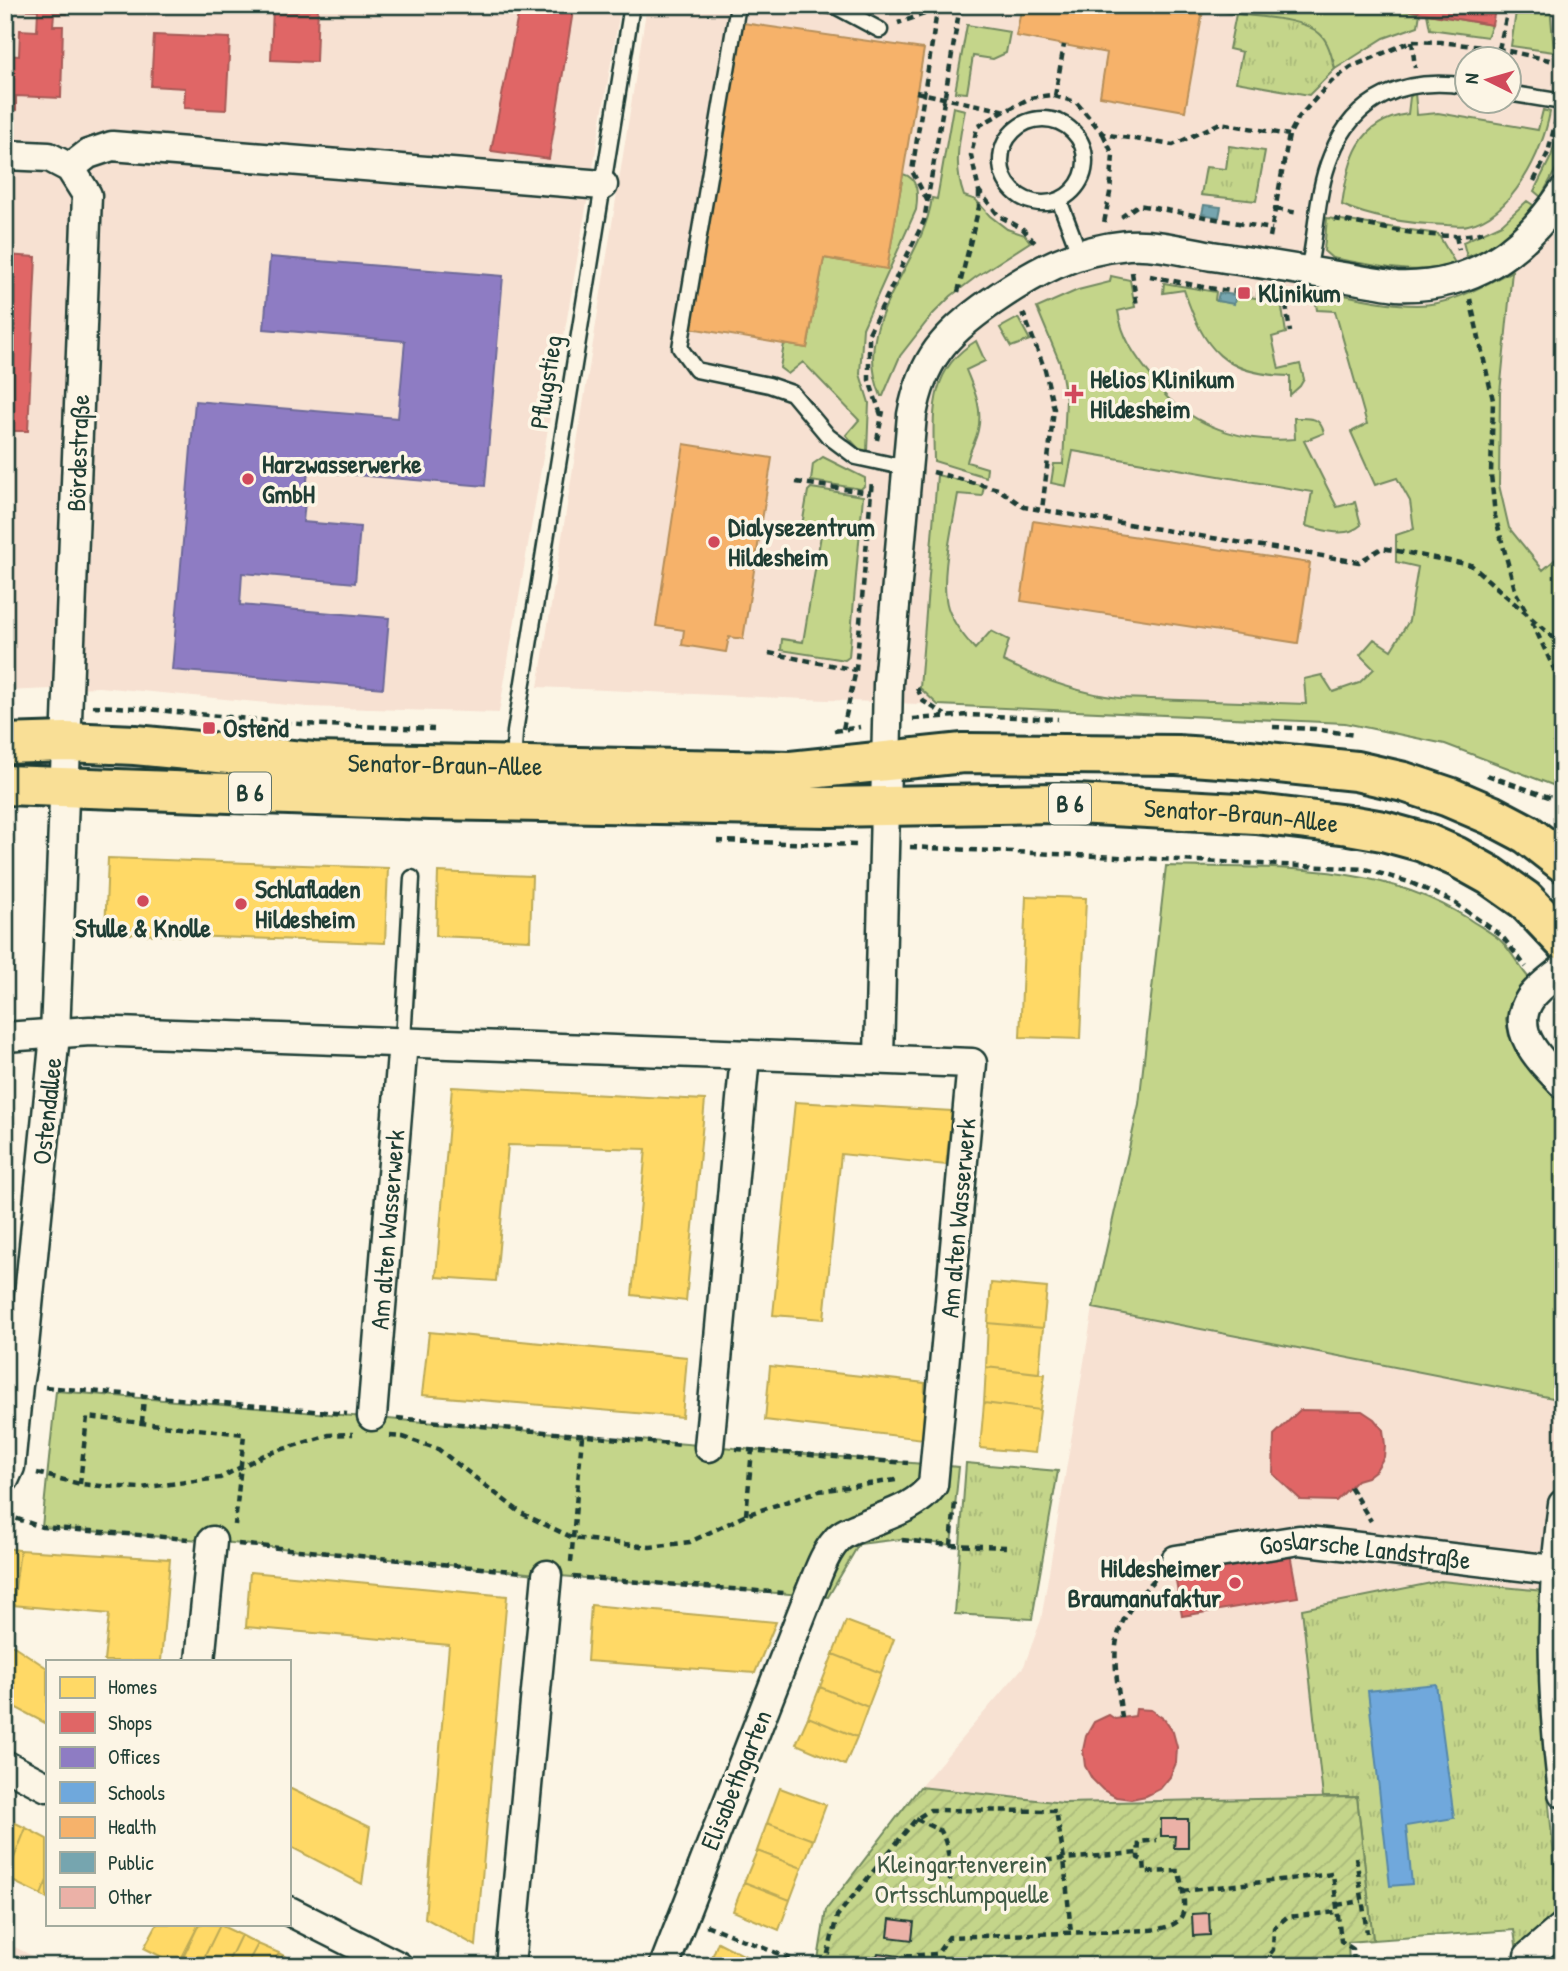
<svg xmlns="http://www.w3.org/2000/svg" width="1568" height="1971" viewBox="0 0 1568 1971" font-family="'Patrick Hand',sans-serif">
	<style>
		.built { fill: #f7e1d2; fill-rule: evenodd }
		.grass { fill: #c4d58a; stroke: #72895f; stroke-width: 2 }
		.park { fill: url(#park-tufts); stroke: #72895f; stroke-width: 2 }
		.garden { fill: url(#garden-furrows); stroke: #72895f; stroke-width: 2 }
		.homes { fill: #ffd966; stroke: #bcaa57; stroke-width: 2 }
		.shops { fill: #e06666; stroke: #a65a57; stroke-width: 2 }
		.offices { fill: #8e7cc3; stroke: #6d6998; stroke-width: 2 }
		.schools { fill: #6fa8dc; stroke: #5788aa; stroke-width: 2 }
		.health { fill: #f6b26b; stroke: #b68f5a; stroke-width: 2 }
		.public { fill: #76a5af; stroke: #5c868a; stroke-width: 2 }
		.building { fill: #ebb1a7; stroke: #1f3d34; stroke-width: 2 }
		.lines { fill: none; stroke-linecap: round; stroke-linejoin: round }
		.service-casing { stroke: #1f3d34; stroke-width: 19 }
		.minor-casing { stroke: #1f3d34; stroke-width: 33 }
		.primary-casing { stroke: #1f3d34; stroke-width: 44 }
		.path { stroke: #1f3d34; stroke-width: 4.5; stroke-dasharray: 7 5; stroke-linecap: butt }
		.service { stroke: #fcf5e5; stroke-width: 14 }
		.minor { stroke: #fcf5e5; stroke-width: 28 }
		.primary { stroke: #f9df96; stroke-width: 38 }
		.rail { stroke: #1f3d34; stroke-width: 5; stroke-dasharray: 10 5; stroke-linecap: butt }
		.path-bridge { stroke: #1f3d34; stroke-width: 4.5; stroke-dasharray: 7 5; stroke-linecap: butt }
		.poi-dot { fill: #d1495b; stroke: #fcf5e5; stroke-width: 2.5 }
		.labels { text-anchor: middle; stroke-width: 7; stroke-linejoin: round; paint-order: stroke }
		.shield { fill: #fcf5e5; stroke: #617469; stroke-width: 2 }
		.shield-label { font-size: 24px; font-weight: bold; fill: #1f3d34 }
		.poi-label { font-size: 26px; font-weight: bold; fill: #1f3d34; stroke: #fcf5e5; text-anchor: start }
		.street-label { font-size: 26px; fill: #1f3d34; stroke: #fcf5e5 }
		.park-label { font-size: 26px; fill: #405b45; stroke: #fcf5e5 }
	</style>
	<defs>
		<pattern id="park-tufts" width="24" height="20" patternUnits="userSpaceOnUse" patternTransform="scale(1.75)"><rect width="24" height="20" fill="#c4d58a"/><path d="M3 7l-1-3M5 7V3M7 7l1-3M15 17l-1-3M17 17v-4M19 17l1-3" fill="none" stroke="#a8b878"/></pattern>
		<pattern id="garden-furrows" width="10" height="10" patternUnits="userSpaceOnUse" patternTransform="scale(1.75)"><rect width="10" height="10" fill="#c4d58a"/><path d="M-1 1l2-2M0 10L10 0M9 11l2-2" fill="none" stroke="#a8b878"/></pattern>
	</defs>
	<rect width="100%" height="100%" fill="#fcf5e5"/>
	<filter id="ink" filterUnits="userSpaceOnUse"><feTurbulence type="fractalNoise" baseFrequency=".0143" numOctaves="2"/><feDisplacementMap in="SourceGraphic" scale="14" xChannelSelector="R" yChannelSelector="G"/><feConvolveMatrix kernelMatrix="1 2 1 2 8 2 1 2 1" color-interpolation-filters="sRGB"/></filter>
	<g filter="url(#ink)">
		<path class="built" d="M5 5H621L499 713 308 707 99 687 5 691Z
			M647 5H1563V789L1445 744 1345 723 538 687ZM1466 60H1508V102H1466Z
			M1093 1308 1563 1400 1543 1591 1441 1581 1302 1610 1323 1797 1063 1803 920 1787 1024 1666 1041 1620Z
			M5 1942 52 1966H5Z"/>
		<path class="grass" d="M1204 5H1378L1420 13 1418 26 1384 38 1335 69 1333 59 1292 22 1203 9Z
			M1517 5H1550L1554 52 1511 46Z
			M1427 14H1428L1492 25 1487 37 1430 29Z
			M967 25 1010 32 1006 53 993 59 973 56 967 93 955 92Z
			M1415 93 1417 115 1438 113 1538 130 1543 110 1550 112C1543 151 1512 216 1468 225 1462 227 1453 225 1447 225 1412 224 1374 219 1342 205 1348 160 1358 121 1408 114L1410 97Z
			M953 107 965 110C959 141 953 166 964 196L976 200 990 216 1007 229 1025 235 1030 242 976 277 951 296 932 315 900 356 883 396H881C849 321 922 268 932 198L937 199Z
			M1563 117V156L1541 197 1534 191 1551 157Z
			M903 174C919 178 918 196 916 210L863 328 860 374 869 403 867 451 860 450 846 435 859 420 803 362 788 374 780 368 784 344 807 348 824 258 887 268Z
			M1527 201 1533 205C1519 228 1492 248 1467 257L1463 242 1502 224Z
			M1327 218 1438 234 1455 263C1417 278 1370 264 1332 258L1324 251Z
			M1512 271 1500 393 1499 485 1509 528 1543 570 1558 557 1563 559V789L1445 744 1345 723 938 705 920 688 937 475 984 486 982 496 958 494C953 525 939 580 948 608 953 623 964 637 975 649L991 631 1009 640 1003 661C1040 679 1077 693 1119 698L1306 704 1304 679 1322 675 1333 692 1359 683 1374 669 1360 655 1374 639 1391 650 1409 621 1418 567 1396 562V535L1414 529 1410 501 1397 478 1375 485 1351 432 1367 424 1335 311 1317 310 1313 287C1345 296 1405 310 1437 303 1463 298 1488 283 1512 271Z
			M1111 276 1130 280 1135 307 1118 311C1122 338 1135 356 1152 377 1157 384 1162 393 1169 399 1204 430 1249 443 1295 439L1294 418C1309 418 1320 416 1324 433L1304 441 1337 507 1355 502 1361 525C1345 539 1325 530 1306 526L1312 492 1073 451 1066 486 1051 483 1054 464H1063L1066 399 1060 363 1037 308 1078 290 1110 282Z
			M1164 283 1216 292 1215 300 1217 301 1234 303 1236 295 1281 302 1286 333 1272 337 1279 369 1300 364 1304 379 1300 386 1290 395V376C1224 375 1204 350 1184 290L1163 293Z
			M1018 318 1030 340 1011 347 1000 328Z
			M976 341 985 361 966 370C974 390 983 408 978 430 976 441 969 451 967 462L987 468 986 477 934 461C933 413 929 369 976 341Z
			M823 457 865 478V485L861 489 811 481 813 464Z
			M811 488 863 496 849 657 845 660 781 650 782 639 803 642 821 535 801 531 808 491Z
			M1166 866C1271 869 1376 860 1469 919 1479 926 1491 932 1500 940 1511 950 1519 967 1529 978L1510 1003 1506 1019 1509 1036 1563 1102V1400L1093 1308 1139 1104Z
			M56 1391 959 1467 951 1545 901 1539 859 1544 828 1597 547 1575 212 1541 42 1527Z"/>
		<path class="park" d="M1236 14C1258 17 1304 18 1320 34 1329 42 1332 58 1335 69L1309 95 1236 82 1242 52 1229 49Z
			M1229 146 1265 151 1256 201 1201 195 1206 167 1226 169Z
			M966 1463 1058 1471 1032 1619 955 1614Z
			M1441 1581 1543 1591 1544 1752 1556 1879 1554 1904 1563 1910V1966H1519L1514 1930 1373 1940 1357 1797H1323L1302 1609Z"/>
		<path class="garden" d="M920 1787 1063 1803 1357 1797 1373 1940 1348 1942 1349 1966H817L826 1910Z"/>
		<path class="homes" d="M108 858 388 868 385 943 105 933Z
			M438 872 532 876 530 940 436 936Z
			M1026 896 1086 898 1080 1039 1020 1037Z
			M452 1087 705 1100 686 1301 632 1295 646 1149 508 1145 496 1281 436 1277Z
			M795 1102 952 1111 946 1165 841 1154 824 1319 773 1315Z
			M991 1283 1047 1288 1043 1328 988 1323Z
			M988 1323 1043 1328 1039 1373 986 1367Z
			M429 1332 687 1357 682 1417 422 1395Z
			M770 1366 925 1383 923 1439 765 1420Z
			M986 1367 1045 1374 1040 1410 984 1403Z
			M984 1403 1040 1410 1035 1453 980 1448Z
			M5 1548 20 1550 13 1605H5Z
			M20 1550 170 1559 161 1661H104L109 1614 13 1605Z
			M250 1572 507 1596 476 1946 425 1918 449 1645 246 1627Z
			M591 1605 776 1622 755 1673 587 1661Z
			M846 1621 894 1639 881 1673 833 1654Z
			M5 1640 47 1668V1724L5 1702Z
			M833 1654 881 1673 868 1707 820 1687Z
			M820 1687 868 1707 857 1737 808 1717Z
			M808 1717 857 1737 845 1765 796 1744Z
			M289 1788 370 1827 362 1884 289 1846Z
			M780 1788 826 1805 813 1840 767 1823Z
			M5 1818 26 1828 6 1878 5 1877Z
			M767 1823 813 1840 802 1868 757 1851Z
			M26 1828 47 1839V1880L41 1895 6 1878Z
			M757 1851 802 1868 790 1900 744 1882Z
			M47 1880V1899L41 1895Z
			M744 1882 790 1900 779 1930 733 1911Z
			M157 1924H199L178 1965 144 1948Z
			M199 1924 220 1925 200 1966H179Z
			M220 1925 241 1935 226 1966H200Z
			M241 1935 258 1944 246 1966H226Z
			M718 1942 763 1965V1966H722L711 1960Z
			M258 1944 279 1953 273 1966H246Z
			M279 1953 300 1965 299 1966H273Z"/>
		<path class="shops" d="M5 5H67V14H54L53 26H63L61 98 16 96V110L5 109V55L19 56 20 30 37 31 38 10 5 9Z
			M273 5H318L316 62 271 60Z
			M520 5H574L549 159 491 151Z
			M1378 5H1496L1492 25Z
			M154 35 230 38 226 110 184 108 185 88 151 86Z
			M5 255 36 257 28 431H5Z
			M5 1071H11L6 1129H5Z
			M1300 1410 1362 1411 1374 1419 1383 1430 1385 1445 1384 1457 1376 1470 1367 1477 1357 1480 1336 1501 1301 1500 1273 1474 1274 1435Z
			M1289 1548 1298 1597 1182 1616 1174 1570Z
			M1136 1709 1151 1710 1164 1719 1173 1732 1177 1747 1176 1763 1170 1777 1160 1789 1146 1796 1131 1799 1116 1797 1103 1790 1092 1779 1085 1766 1083 1750 1086 1736 1094 1722 1109 1715 1115 1719 1135 1716Z"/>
		<path class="offices" d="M270 257 503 276 485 486 308 471 303 522 360 527 355 583 242 573 240 605 389 618 383 688 172 670 195 401 398 418 405 341 264 329Z"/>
		<path class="schools" d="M1436 1684 1454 1818 1406 1826 1412 1884 1390 1886 1368 1691Z"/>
		<path class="health" d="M1022 5H1204L1185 111 1100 96 1107 53 1016 36Z
			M743 23 924 49 887 269 824 258 807 348 690 328Z
			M684 444 772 458 743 639 729 637 726 652 682 645 684 630 656 626Z
			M1033 521 1310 563 1298 643 1021 601Z"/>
		<path class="public" d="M1204 205 1221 207 1219 217 1202 214Z
			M1219 293 1236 295 1234 304 1217 301Z"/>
		<path class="building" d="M1161 1819H1188V1848H1174L1175 1836H1161Z
			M1209 1913 1210 1935 1193 1936 1192 1914Z
			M890 1919 914 1922 912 1940 888 1937Z
			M878 1953 900 1956 899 1966H872L874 1956H877Z
			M1259 1962 1260 1966H1231Z"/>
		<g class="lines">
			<g class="service-casing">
				<path id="service" d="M738 5 680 348 696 370 769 385 792 393 828 436 856 457 907 468
					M826 5 837 7 880 30
					M1508 93 1563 102
					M1001 161a42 42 0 1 1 84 0a42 42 0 1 1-84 0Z
					M1059 200 1080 255
					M1306 271 1311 256C1317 223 1318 187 1331 156 1354 96 1406 77 1466 86
					M513 765 515 732 632 5
					M403 1042 412 878"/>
			</g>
			<g class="minor-casing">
				<g id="minor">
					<path d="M5 155 49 157 70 168 87 195 55 1035 23 1356 18 1385 10 1467 5 1478"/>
					<path d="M70 168 88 154 112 146 603 185"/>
					<path d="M1563 969C1552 978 1538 987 1530 999 1508 1031 1542 1062 1563 1084"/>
					<path d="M5 1037 90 1031 972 1063 933 1485C915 1509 885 1515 859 1527 850 1531 841 1534 836 1541 823 1555 817 1577 809 1595L664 1966"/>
					<path d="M879 1058 888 684 912 415C922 360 945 334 991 302 1034 272 1074 250 1128 245 1155 243 1185 251 1212 256 1274 265 1335 276 1396 286 1471 289 1523 252 1563 192"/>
					<path id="s1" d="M372 1416 403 1042"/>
					<path d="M709 1447 745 1056"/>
					<path d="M1563 1504C1550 1603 1551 1693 1563 1793"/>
					<path id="s2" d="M1176 1560 1299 1540 1554 1570"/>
					<path d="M200 1661 212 1541"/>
					<path d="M5 1765 47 1787"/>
					<path d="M289 1911 398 1966"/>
					<path d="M1529 1956 1563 1927"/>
					<path d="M510 1966 547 1575"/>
				</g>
			</g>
			<g class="primary-casing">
				<g id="primary">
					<path id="s3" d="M5 744 66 742 135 745 313 762 791 771 963 753 1177 755 1249 760 1356 771 1404 782 1449 797 1491 815 1527 834 1563 862"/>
					<path id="s4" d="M5 785 430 800 828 807 1058 803 1256 814 1349 825 1383 831 1423 842 1457 857 1491 876 1525 900 1563 940"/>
				</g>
			</g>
			<path class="path" d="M1558 5 1563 47
				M959 12 978 5
				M1412 41 1415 68
				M1499 49 1509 5
				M1055 96 1064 45
				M939 97 1006 111 1030 98 1051 95 1076 102 1103 134 1173 145 1220 123 1289 135
				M1005 111 977 127 971 155 979 191 999 216 1023 229 1036 244
				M1103 134 1113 155 1110 193 1104 223
				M1534 181 1548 153 1556 120
				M927 200 912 171 938 5
				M1276 209 1298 213
				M1121 217 1138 205 1272 229
				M1334 219C1372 225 1453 246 1488 230
				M1456 236 1459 250
				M1270 237 1289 135 1299 117 1317 97 1332 81 1351 67 1412 41 1440 42 1499 49 1563 63
				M1132 272 1137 307
				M1150 276 1208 288 1285 298 1290 332
				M958 292 979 207V192
				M1470 299 1493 400 1491 474 1495 516 1516 593 1528 614
				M1021 316 1024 315 1045 370 1054 409 1042 510
				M881 415 869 380V333L924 221 959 12 939 9 898 23
				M877 440 883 411
				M933 472 998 489 1024 507 1042 510 1359 562 1382 548 1471 565 1563 646
				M796 482 871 493
				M1532 622 1554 669 1563 699
				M769 653 856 670
				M917 688 923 701 945 715
				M93 706 137 708 300 724 434 729
				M913 719 969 715 1058 719
				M1273 727 1315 729 1355 735
				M843 729 856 670 872 480
				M834 731 860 727
				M1487 775 1563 802
				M717 841 859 845
				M910 847 1365 869 1409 882 1452 901 1502 936 1526 967
				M45 1387 347 1414
				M397 1418 682 1445
				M142 1423 144 1396
				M390 1436 403 1437 438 1449 521 1513 573 1538 650 1547 690 1542 746 1515 819 1491 896 1480
				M736 1449 908 1463
				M37 1473 80 1484 101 1486 141 1488 178 1483 220 1478 264 1455 329 1435 353 1434
				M80 1484 87 1417 244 1434 235 1525
				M1350 1487 1371 1521
				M5 1515 42 1527 188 1539
				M746 1515 752 1450
				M902 1540 951 1545 955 1502
				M238 1544 522 1572
				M951 1545 1007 1547
				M571 1562 582 1436
				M573 1577 784 1593
				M1122 1718C1113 1649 1105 1630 1157 1577
				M916 1819 941 1831C951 1851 950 1873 950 1896
				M1356 1857 1367 1933
				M950 1868 1138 1853
				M1182 1891 1333 1874 1341 1941 1353 1949 1354 1966
				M1337 1905 1362 1901
				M706 1925 809 1966
				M905 1956 937 1954 949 1937 1150 1930C1194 1926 1185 1905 1179 1871L1145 1872 1144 1861 1138 1858 1139 1842 1157 1840
				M1263 1963 1273 1950 1274 1928 1287 1917 1338 1912
				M825 1966 837 1916 916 1819 930 1810 1056 1811 1064 1859 1071 1933"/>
			<use href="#service" class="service"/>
			<use href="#minor" class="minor"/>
			<use href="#primary" class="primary"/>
			<path class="rail" d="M5 1958 20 1966"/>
			<path class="path-bridge" d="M916 92 939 97"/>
		</g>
	</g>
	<g class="poi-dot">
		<rect x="1237" y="286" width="14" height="14" rx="3.5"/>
		<path d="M1070.5 383.5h7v7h7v7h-7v7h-7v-7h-7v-7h7z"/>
		<circle cx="248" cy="479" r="7"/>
		<circle cx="714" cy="542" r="7"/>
		<rect x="202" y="721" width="14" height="14" rx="3.5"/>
		<circle cx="143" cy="901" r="7"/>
		<circle cx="241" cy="904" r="7"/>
		<circle cx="1235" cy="1583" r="7"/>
	</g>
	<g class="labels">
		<g class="shield">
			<rect x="229" y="772.5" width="42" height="41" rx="5"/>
			<rect x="1049" y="783.5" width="42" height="41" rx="5"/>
		</g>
		<g class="shield-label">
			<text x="250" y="801">B 6</text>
			<text x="1070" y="812">B 6</text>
		</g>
		<g class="poi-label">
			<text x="1258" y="302">Klinikum</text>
			<text x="1090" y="388">Helios Klinikum<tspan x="1090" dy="30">Hildesheim</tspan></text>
			<text x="262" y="473">Harzwasserwerke<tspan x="262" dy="30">GmbH</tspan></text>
			<text x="728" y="536">Dialysezentrum<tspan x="728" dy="30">Hildesheim</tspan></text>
			<text x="223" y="737">Ostend</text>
			<text x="255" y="898">Schlafladen<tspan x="255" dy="30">Hildesheim</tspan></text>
			<text x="143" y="937" text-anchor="middle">Stulle &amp; Knolle</text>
			<text x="1221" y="1577" text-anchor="end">Hildesheimer<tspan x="1221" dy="30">Braumanufaktur</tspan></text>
		</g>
		<g class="street-label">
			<text transform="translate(546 382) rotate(-81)" y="9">Pflugstieg</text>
			<text transform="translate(78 453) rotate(-88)" y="9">Bördestraße</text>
			<text dy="9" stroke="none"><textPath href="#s3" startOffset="441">Senator-Braun-Allee</textPath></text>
			<text dy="9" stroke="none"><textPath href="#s4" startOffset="1237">Senator-Braun-Allee</textPath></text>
			<text transform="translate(47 1111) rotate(-84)" y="9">Ostendallee</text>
			<text transform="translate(958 1218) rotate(-85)" y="9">Am alten Wasserwerk</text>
			<text dy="9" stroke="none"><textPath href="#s1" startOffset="187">Am alten Wasserwerk</textPath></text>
			<text dy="9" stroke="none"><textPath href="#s2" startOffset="191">Goslarsche Landstraße</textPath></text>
			<text transform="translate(736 1780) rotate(-68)" y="9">Elisabethgarten</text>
		</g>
		<g class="park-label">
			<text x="962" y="1873">Kleingartenverein<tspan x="962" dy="30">Ortsschlumpquelle</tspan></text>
		</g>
	</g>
	<rect width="1568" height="1971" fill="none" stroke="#fcf5e5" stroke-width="28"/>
	<rect x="14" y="14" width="1540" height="1943" fill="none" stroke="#1f3d34" stroke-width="2.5" filter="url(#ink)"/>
	<rect x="46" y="1660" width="245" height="266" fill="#fcf5e5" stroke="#a4ab9e" stroke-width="2"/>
	<rect x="60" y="1677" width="35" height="21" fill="#ffd966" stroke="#a4ab9e" stroke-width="2"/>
	<text x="108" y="1694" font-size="21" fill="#1f3d34">Homes</text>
	<rect x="60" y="1712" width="35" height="21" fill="#e06666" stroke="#a4ab9e" stroke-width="2"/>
	<text x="108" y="1730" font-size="21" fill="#1f3d34">Shops</text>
	<rect x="60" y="1747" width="35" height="21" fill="#8e7cc3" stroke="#a4ab9e" stroke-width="2"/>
	<text x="108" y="1764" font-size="21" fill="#1f3d34">Offices</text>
	<rect x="60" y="1782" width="35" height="21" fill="#6fa8dc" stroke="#a4ab9e" stroke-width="2"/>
	<text x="108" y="1800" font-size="21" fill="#1f3d34">Schools</text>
	<rect x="60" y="1817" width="35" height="21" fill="#f6b26b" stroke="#a4ab9e" stroke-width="2"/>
	<text x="108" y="1834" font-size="21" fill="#1f3d34">Health</text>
	<rect x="60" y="1852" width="35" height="21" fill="#76a5af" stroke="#a4ab9e" stroke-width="2"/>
	<text x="108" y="1870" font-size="21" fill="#1f3d34">Public</text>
	<rect x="60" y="1887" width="35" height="21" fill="#ebb1a7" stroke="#a4ab9e" stroke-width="2"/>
	<text x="108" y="1904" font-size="21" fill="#1f3d34">Other</text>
	<g transform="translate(1488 80) rotate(275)"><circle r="33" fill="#fcf5e5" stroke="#a4ab9e" stroke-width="2"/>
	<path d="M0-5L12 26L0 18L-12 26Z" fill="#d1495b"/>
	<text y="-10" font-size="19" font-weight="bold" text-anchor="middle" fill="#1f3d34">N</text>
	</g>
</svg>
